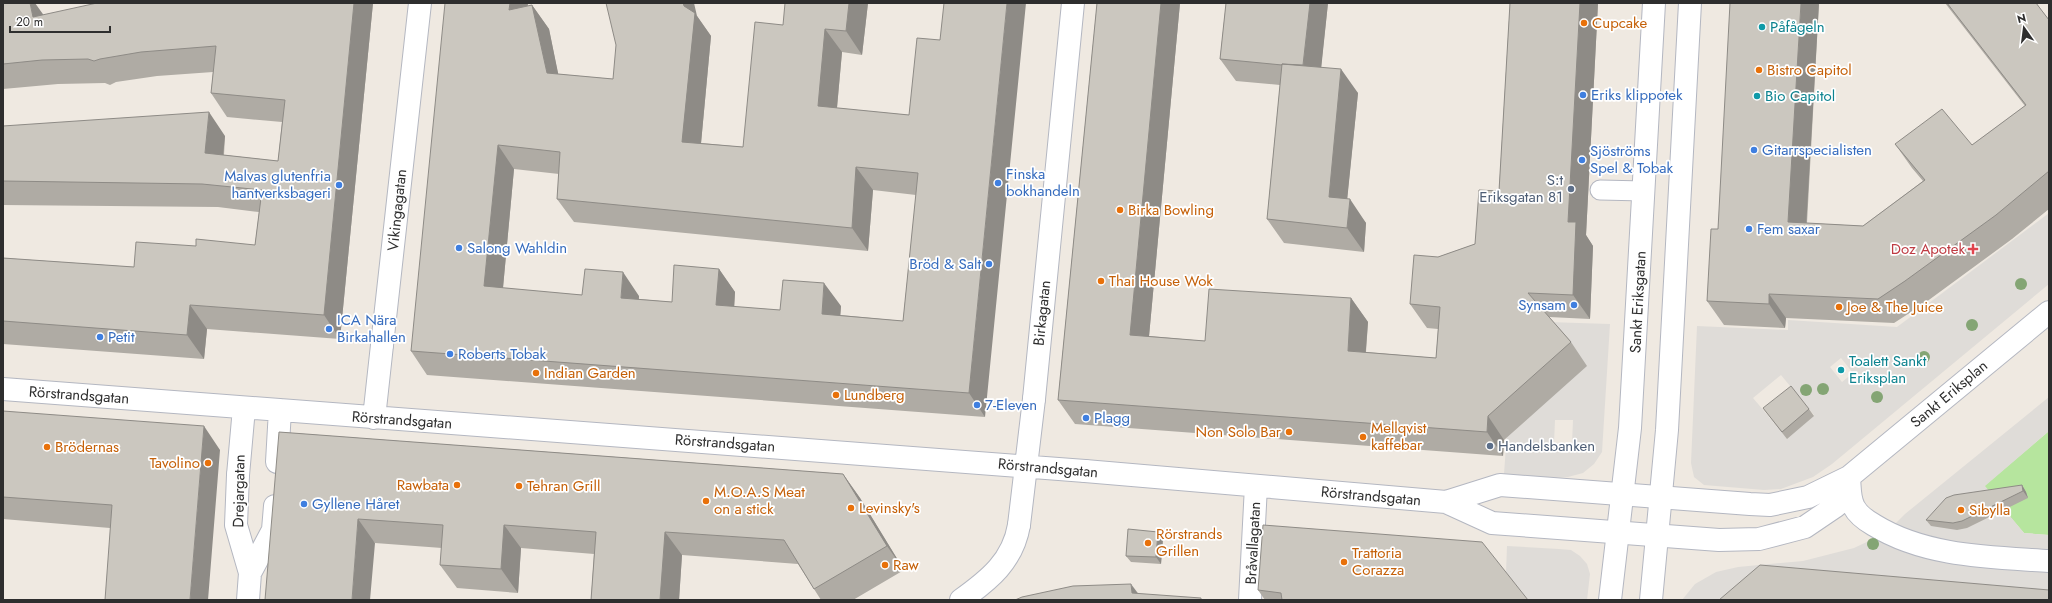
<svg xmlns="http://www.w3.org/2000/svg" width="2052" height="603" viewBox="0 0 2052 603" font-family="Jost,sans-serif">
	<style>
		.green { fill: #b6e59e }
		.plaza { fill: #dfdcd8; fill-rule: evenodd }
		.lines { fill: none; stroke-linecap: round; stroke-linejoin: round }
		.service-casing { stroke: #b4b7c1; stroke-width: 21 }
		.pedestrian-casing { stroke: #b4b7c1; stroke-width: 24 }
		.minor-casing { stroke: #b4b7c1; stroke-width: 24 }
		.secondary-casing { stroke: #b4b7c1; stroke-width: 24 }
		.service { stroke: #fff; stroke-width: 19 }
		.pedestrian { stroke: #fff; stroke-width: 22 }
		.minor { stroke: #fff; stroke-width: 22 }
		.secondary { stroke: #fff; stroke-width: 22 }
		.tree { fill: #84a574 }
		.wall { fill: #afaba4; fill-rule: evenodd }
		.shaded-wall { fill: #8e8b86 }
		.building { fill: #cbc7bf; stroke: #8e8b86; fill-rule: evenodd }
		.food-dot { fill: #e8710a; stroke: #fff; stroke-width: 1.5 }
		.culture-dot { fill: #0f9aa8; stroke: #fff; stroke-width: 1.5 }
		.shop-dot { fill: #3f7fe0; stroke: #fff; stroke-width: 1.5 }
		.service-dot { fill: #5c6f8a; stroke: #fff; stroke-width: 1.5 }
		.health-dot { fill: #e0444e; stroke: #fff; stroke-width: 1.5 }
		.labels { text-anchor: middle; stroke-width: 3.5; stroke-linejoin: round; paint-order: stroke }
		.food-label { font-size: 15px; fill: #c56008; stroke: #fff; text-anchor: start }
		.culture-label { font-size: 15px; fill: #0d838f; stroke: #fff; text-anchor: start }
		.shop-label { font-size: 15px; fill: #366cbe; stroke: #fff; text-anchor: start }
		.service-label { font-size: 15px; fill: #4e5e75; stroke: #fff; text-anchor: end }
		.street-label { font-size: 15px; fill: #2e2e2e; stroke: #fff }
		.health-label { font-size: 15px; fill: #be3a42; stroke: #fff; text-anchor: end }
	</style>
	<rect width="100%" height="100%" fill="#efe9e1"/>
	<path class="green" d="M2049 431V535L2024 533 1984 486Z"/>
	<path class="plaza" d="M2049 213V284L1832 464 1813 477 1781 489 1764 490 1704 485 1694 477 1691 463 1697 326 1788 330V320L1897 327ZM1841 358 1853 373 1842 382 1830 367ZM1781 375 1814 415 1787 438 1753 398Z
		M1515 321 1610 324 1602 452 1594 464 1583 473 1568 477 1552 478 1504 474ZM1555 420H1573L1572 444 1554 443Z
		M2049 397V431L1985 486 2024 533 2049 535V600H1682L1695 584 1716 572 1738 567 1803 561 1854 548 1886 533 1905 514Z
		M1507 546 1559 549 1571 550 1580 556 1587 564 1590 574 1587 600H1528L1506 573Z"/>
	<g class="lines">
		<g class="service-casing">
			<path id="service" d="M1600 190 1644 191"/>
		</g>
		<g class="pedestrian-casing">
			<path id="pedestrian" d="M3 389 1085 471
				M374 418 382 345
				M277 462 280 410
				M238 475 244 408
				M1019 525 1034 399"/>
		</g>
		<g class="minor-casing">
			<path id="minor" d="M382 345 420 3
				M1034 399 1073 3
				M1085 471 1446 502 1492 523 1719 540 1759 539 1805 527 1836 506 1849 477
				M238 475 236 525 250 573 248 600
				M1849 477C1850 488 1849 498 1854 507 1858 515 1867 521 1874 525 1926 557 1991 557 2049 561
				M1446 502 1500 485 1750 504 1770 505 1808 497 1849 477 2049 312
				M250 573 273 530 275 506
				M961 600C989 580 1013 561 1019 525
				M1250 600 1256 486"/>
		</g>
		<g class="secondary-casing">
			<path id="secondary" d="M1610 600 1630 428 1654 3
				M1651 600 1667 430 1690 3"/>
		</g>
		<use href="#service" class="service"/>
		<use href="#pedestrian" class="pedestrian"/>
		<use href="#minor" class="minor"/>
		<use href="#secondary" class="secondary"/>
	</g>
	<g class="tree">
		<circle cx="2021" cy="284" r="6"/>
		<circle cx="1972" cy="325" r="6"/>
		<circle cx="1924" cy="357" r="6"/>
		<circle cx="1823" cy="389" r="6"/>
		<circle cx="1806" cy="390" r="6"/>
		<circle cx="1877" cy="397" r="6"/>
		<circle cx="1873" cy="544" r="6"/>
	</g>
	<path class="wall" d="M3 3 43 15 373 3 340 339 207 329 204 359 3 344V258L134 267 196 246 255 245 259 212 218 207 3 205V126L225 136 224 155 278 161 282 122 227 117 211 93 213 72 157 76 116 82 110 85 105 83 58 84 3 89Z
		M868 3 862 55 842 52 837 108 909 115 985 417 427 375 411 351 528 6 532 5 549 29 558 74 613 79 697 16 711 36 701 143 743 147 783 25ZM514 169 559 174 557 199 574 222 868 251 873 190 916 195 903 321 840 315 841 306 780 310 734 307 735 292 719 269 672 302 639 299V296L582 295 503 288Z
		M1097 3H1180L1149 336 1205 341 1351 298 1368 322 1366 352 1436 358 1438 329 1427 328 1410 304 1438 257 1475 244 1499 191 1510 3H1598L1586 235 1593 246 1590 319 1549 317 1571 342 1587 366 1504 440 1503 456 1075 424 1058 400Z
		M1226 3H1328L1321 67 1358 93 1347 199 1366 223 1364 252 1284 243 1267 219 1280 85 1236 81 1220 59Z
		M1819 3 1807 223 1863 226 1923 181 1912 168 1895 144 1972 145 2025 106 1945 3H2036L2049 20V209L2012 239 1922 305 1894 323 1786 318 1785 328 1724 325 1707 301 1718 229Z
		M1763 408 1809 409 1814 416 1787 439Z
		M3 411 220 450 110 528 3 519Z
		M279 432 843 474 860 498 904 570 853 600H821L814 589 798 564 682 555 679 600H591L594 554 521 548 518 593 457 588 440 565 442 548 375 543Z
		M2022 485 2026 492 2028 498 1967 528 1957 530 1931 526 1926 520Z
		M1163 538 1161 564 1131 562 1126 556Z
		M1258 590 1528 600H1265Z"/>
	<path class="shaded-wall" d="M30 3H35L45 17H33Z
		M354 3H373L340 339 324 315Z
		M510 3H528L526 34 509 10Z
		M683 3H694L697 16 711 36 699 165 682 142 684 6Z
		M849 3H868L862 55 846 31Z
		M1007 3H1026L985 417 969 393Z
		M1161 3H1180L1147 358 1130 335Z
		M1310 3H1328L1319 89 1303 67Z
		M1580 3H1598L1586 235 1593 246 1590 319 1573 295 1568 222Z
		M1801 3H1819L1805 246 1788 222Z
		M532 5 549 29 563 97 547 73Z
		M825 29 842 52 835 129 818 106Z
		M1341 69 1358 93 1345 221 1329 197Z
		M209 112 225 136 221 177 205 153Z
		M498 145 514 169 501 309 484 286Z
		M856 167 873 190 868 251 852 228Z
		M1350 199 1366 223 1364 252 1347 228Z
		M719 269 735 292 733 329 716 305Z
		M623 272 639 296 637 321 621 298Z
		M824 283 841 306 839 337 822 314Z
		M1769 294 1786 318 1785 328 1769 304Z
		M1351 298 1368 322 1364 374 1348 351Z
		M190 305 207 329 204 359 187 335Z
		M1488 416 1504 440 1503 456 1487 432Z
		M204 426 220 450 208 600H190Z
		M843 474 860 498 904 570 887 546Z
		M2022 485 2026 492 2028 498 2023 491Z
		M358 519 375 543 370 600H352Z
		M504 525 521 548 518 593 501 569Z
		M665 532 682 555 679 600H660Z
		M1158 532 1163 538 1161 564 1156 557Z
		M1131 584 1143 600 1132 593Z"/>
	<path class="building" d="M3 3H30L33 17 97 3H354L324 315 190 305 187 335 3 321V258L134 267 136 242 196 246V239L255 245 262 190 202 184 3 181V126L209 112 205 153 278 161 285 100 211 93 216 46 141 52 100 59 94 61 88 59 42 60 3 64Z
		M445 3H510L509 10 532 5 547 73 613 79 616 45 606 3H683L684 6 695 13 682 142 743 147 755 22 783 25 785 3H849L846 31 825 29 818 106 909 115 917 38 940 40 944 3H1007L969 393 411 351ZM498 145 560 152 557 199 852 228 856 167 918 173 903 321 822 314 824 283 783 280 780 310 716 305 719 269 674 265 672 302 621 298 623 272 585 269 582 295 484 286Z
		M1097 3H1161L1130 335 1205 341 1209 289 1351 298 1348 351 1436 358 1440 307 1410 304 1414 255 1438 257 1475 244 1479 190 1499 191 1510 3H1580L1568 222H1576L1573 295 1528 293 1571 342 1488 416 1487 432 1058 400Z
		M1226 3H1310L1303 65 1282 64V65L1220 59Z
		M1730 3H1801L1788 222 1863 226 1925 180 1895 144 1942 109 1972 145 2026 105 1947 3H2036L2049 20V171L1996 215 1905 281 1878 299 1769 294V304L1707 301 1711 229H1718Z
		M1282 64 1341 69 1329 197 1350 199 1347 228 1267 219Z
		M1791 386 1809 409 1782 432 1763 408Z
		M3 411 204 426 190 600H105L112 505 3 497Z
		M279 432 843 474 887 546 814 589 784 540 665 532 660 600H591L596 532 504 525 501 569 440 565 443 525 358 519 352 600H265Z
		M2022 485 2023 491 1962 521 1953 523 1926 520 1946 498 1954 495Z
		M1263 525 1482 542 1528 600H1282L1281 593 1258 590Z
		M1128 529 1158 532 1156 557 1126 556Z
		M1760 565 2049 590V600H1719Z
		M1131 584 1132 593 1201 598V600H1015L1022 597 1073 586Z"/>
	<g class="food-dot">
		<circle cx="1584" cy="23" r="4"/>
		<circle cx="1759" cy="70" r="4"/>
		<circle cx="1120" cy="210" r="4"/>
		<circle cx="1101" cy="281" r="4"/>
		<circle cx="1839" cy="307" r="4"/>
		<circle cx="536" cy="373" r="4"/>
		<circle cx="836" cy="395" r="4"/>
		<circle cx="1289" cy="432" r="4"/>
		<circle cx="1363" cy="437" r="4"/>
		<circle cx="47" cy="447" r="4"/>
		<circle cx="208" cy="463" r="4"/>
		<circle cx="457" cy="485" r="4"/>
		<circle cx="519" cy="486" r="4"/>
		<circle cx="706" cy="501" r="4"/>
		<circle cx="851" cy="508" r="4"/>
		<circle cx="1961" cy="510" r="4"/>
		<circle cx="1148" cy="543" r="4"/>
		<circle cx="1344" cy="562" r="4"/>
		<circle cx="885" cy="565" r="4"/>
	</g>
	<g class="culture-dot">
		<circle cx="1762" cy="27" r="4"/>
		<circle cx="1757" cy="96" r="4"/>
		<circle cx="1841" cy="370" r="4"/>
	</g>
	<g class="shop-dot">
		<circle cx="1583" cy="95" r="4"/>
		<circle cx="1754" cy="150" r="4"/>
		<circle cx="1582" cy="160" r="4"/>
		<circle cx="998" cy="183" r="4"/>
		<circle cx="339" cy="185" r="4"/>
		<circle cx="1749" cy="229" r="4"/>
		<circle cx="459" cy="248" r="4"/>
		<circle cx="989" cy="264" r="4"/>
		<circle cx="1574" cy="305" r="4"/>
		<circle cx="329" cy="329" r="4"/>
		<circle cx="100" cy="337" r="4"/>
		<circle cx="450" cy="354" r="4"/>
		<circle cx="977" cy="405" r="4"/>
		<circle cx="1086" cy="418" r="4"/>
		<circle cx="304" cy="504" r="4"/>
	</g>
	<g class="service-dot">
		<circle cx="1571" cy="189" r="4"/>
		<circle cx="1490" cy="446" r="4"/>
	</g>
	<path class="health-dot" d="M1971 243h4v4h4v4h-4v4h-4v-4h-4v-4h4z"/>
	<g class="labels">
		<g class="food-label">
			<text x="1592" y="28">Cupcake</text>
			<text x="1767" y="75">Bistro Capitol</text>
			<text x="1128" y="215">Birka Bowling</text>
			<text x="1109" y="286">Thai House Wok</text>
			<text x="1847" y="312">Joe &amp; The Juice</text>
			<text x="544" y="378">Indian Garden</text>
			<text x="844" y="400">Lundberg</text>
			<text x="1371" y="433">Mellqvist<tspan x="1371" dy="17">kaffebar</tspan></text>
			<text x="1281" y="437" text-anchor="end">Non Solo Bar</text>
			<text x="55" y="452">Brödernas</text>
			<text x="200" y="468" text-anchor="end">Tavolino</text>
			<text x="449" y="490" text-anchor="end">Rawbata</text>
			<text x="527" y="491">Tehran Grill</text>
			<text x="714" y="497">M.O.A.S Meat<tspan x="714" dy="17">on a stick</tspan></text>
			<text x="859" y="513">Levinsky's</text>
			<text x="1969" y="515">Sibylla</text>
			<text x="1156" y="539">Rörstrands<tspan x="1156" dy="17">Grillen</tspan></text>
			<text x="1352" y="558">Trattoria<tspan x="1352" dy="17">Corazza</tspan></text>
			<text x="893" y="570">Raw</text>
		</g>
		<g class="culture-label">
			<text x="1770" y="32">Påfågeln</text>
			<text x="1765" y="101">Bio Capitol</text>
			<text x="1849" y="366">Toalett Sankt<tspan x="1849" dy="17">Eriksplan</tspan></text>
		</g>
		<g class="shop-label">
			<text x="1591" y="100">Eriks klippotek</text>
			<text x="1762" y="155">Gitarrspecialisten</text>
			<text x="1590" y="156">Sjöströms<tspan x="1590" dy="17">Spel &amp; Tobak</tspan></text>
			<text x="1006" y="179">Finska<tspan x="1006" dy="17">bokhandeln</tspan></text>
			<text x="331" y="181" text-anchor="end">Malvas glutenfria<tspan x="331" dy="17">hantverksbageri</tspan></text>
			<text x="1757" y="234">Fem saxar</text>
			<text x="467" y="253">Salong Wahldin</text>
			<text x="981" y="269" text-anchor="end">Bröd &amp; Salt</text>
			<text x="1566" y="310" text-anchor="end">Synsam</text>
			<text x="337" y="325">ICA Nära<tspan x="337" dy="17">Birkahallen</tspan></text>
			<text x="108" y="342">Petit</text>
			<text x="458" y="359">Roberts Tobak</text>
			<text x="985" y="410">7-Eleven</text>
			<text x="1094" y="423">Plagg</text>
			<text x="312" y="509">Gyllene Håret</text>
		</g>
		<g class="service-label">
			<text x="1563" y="185">S:t<tspan x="1563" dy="17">Eriksgatan 81</tspan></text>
			<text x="1498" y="451" text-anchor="start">Handelsbanken</text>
		</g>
		<g class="street-label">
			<text transform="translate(397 210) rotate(-84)" y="5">Vikingagatan</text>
			<text transform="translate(1638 302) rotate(-87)" y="5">Sankt Eriksgatan</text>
			<text transform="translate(1042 313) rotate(-84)" y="5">Birkagatan</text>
			<text transform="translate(1949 394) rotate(-40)" y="5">Sankt Eriksplan</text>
			<text transform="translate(79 395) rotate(4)" y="5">Rörstrandsgatan</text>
			<text transform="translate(402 420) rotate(4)" y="5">Rörstrandsgatan</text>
			<text transform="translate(725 443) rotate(4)" y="5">Rörstrandsgatan</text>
			<text transform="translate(1048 468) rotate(5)" y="5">Rörstrandsgatan</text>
			<text transform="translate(239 491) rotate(-89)" y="5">Drejargatan</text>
			<text transform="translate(1371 496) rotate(5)" y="5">Rörstrandsgatan</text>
			<text transform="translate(1253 543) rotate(-87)" y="5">Bråvallagatan</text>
		</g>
		<g class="health-label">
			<text x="1965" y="254">Doz Apotek</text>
		</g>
	</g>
	<rect width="2052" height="603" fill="none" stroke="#2e2e2e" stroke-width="8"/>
	<g transform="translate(2024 28) rotate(346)" stroke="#ffffff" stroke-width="3" paint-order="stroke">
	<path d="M0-3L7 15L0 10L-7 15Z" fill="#2e2e2e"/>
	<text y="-6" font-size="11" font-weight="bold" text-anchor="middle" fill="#2e2e2e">N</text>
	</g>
	<path d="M10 26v6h100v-6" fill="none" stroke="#2e2e2e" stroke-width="2"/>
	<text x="16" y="26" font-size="12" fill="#2e2e2e" stroke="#ffffff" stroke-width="3" paint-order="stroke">20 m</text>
</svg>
